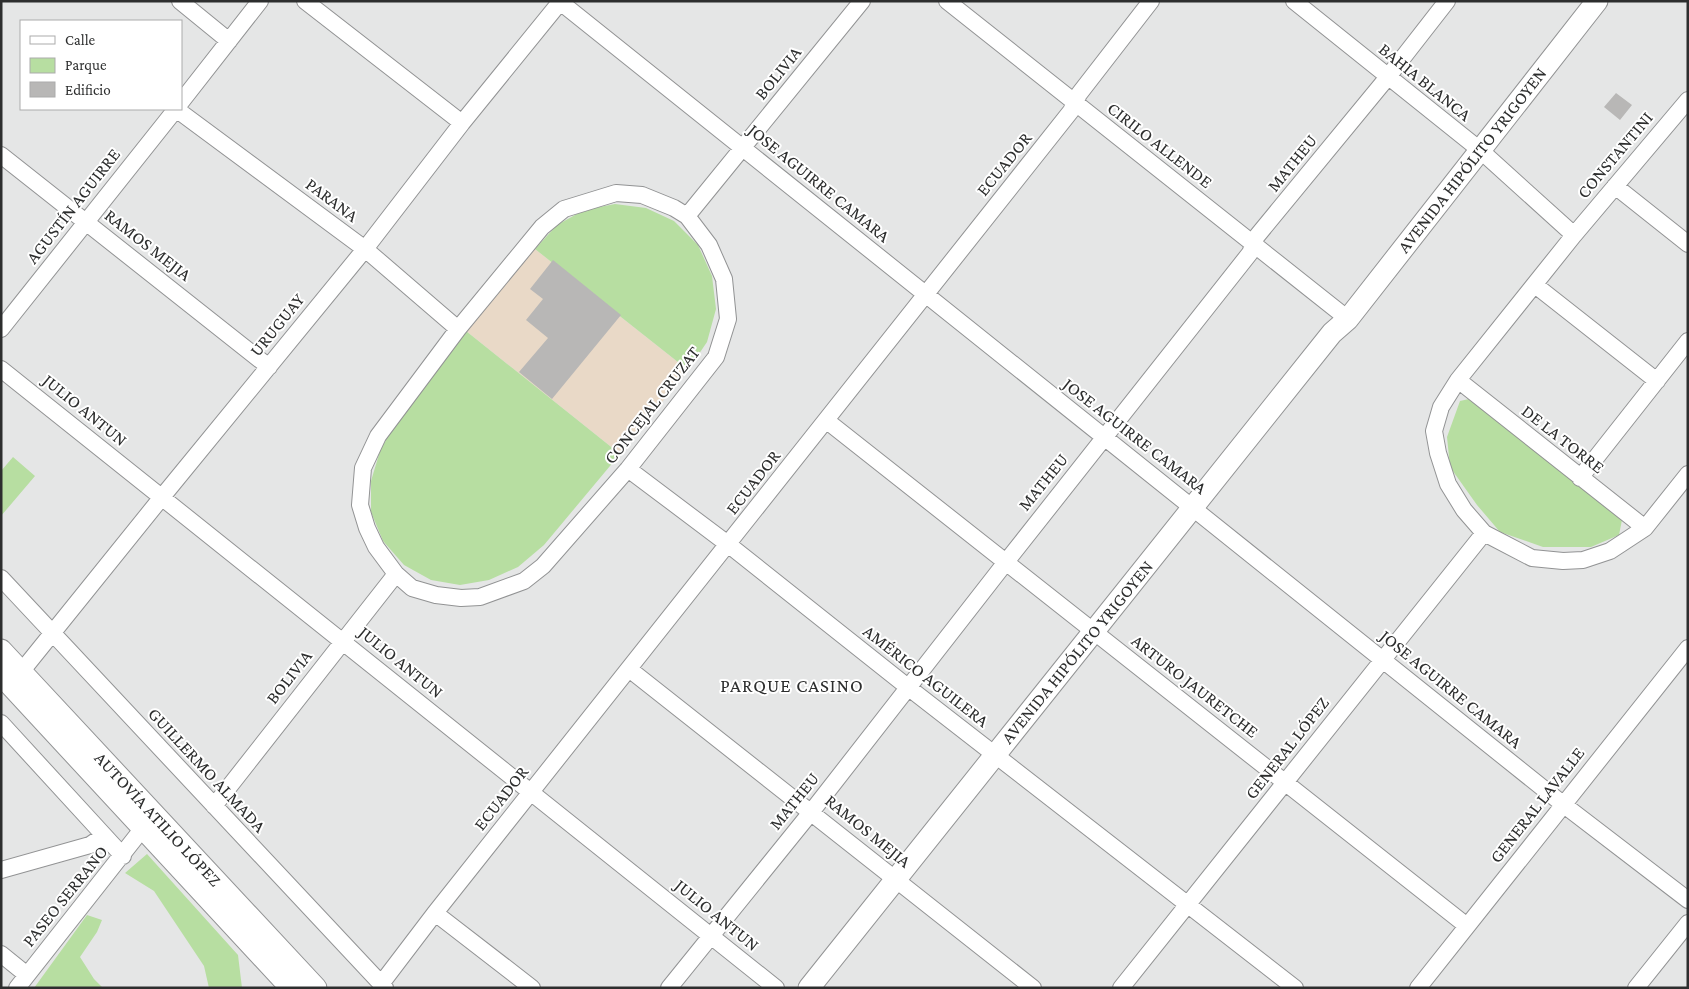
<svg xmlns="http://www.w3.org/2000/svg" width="1689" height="989" viewBox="0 0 1689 989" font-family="'Crimson Pro',serif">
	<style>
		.education { fill: #e9d9c7 }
		.green { fill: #b7dea1 }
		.building { fill: #b8b7b6 }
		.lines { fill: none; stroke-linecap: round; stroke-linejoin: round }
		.minor-casing { stroke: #929394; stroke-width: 18 }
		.major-casing { stroke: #929394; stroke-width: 23 }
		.minor { stroke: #fff; stroke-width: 16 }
		.major { stroke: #fff; stroke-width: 21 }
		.labels { text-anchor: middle; stroke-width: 4; stroke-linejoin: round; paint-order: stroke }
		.street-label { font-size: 18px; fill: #2d2e2e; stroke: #fff }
		.neighbourhood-label { font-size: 19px; letter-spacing: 1px; fill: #2d2e2e; stroke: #fff }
	</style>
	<rect width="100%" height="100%" fill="#e5e6e6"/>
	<path class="education" d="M535 249 688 370 620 454 466 331Z"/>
	<path class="green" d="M615 204 646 208 674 221 698 245 712 276 716 309 707 342 688 370 535 249 557 225 584 210Z
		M466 331 620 454 544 545 518 567 489 580 460 585 431 580 404 565 383 541 371 512V481L380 451 393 427Z
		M1469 399 1622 520 1619 535 1591 547H1543L1500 532 1477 505 1450 467 1447 437 1460 401Z
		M13 457 35 476 1 516V471Z
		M147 854 238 955 242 988H209L204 966 154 891 125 873Z
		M87 915 102 920 97 932 80 957 94 979 103 988H34Z"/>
	<path class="building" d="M1616 93 1632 105 1620 120 1604 107Z
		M553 260 621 315 552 399 519 372 548 338 526 320 543 299 530 289Z"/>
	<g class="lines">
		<g class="minor-casing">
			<path id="minor" d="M180 1 229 41
				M305 1 462 123
				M559 1 1564 805 1688 900
				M947 1 1348 319
				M1294 1 1480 150 1574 235
				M1688 100 1574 235 1458 380 1441 407 1434 431 1438 453 1448 484 1464 510 1484 533 1532 558 1563 561 1583 560 1610 551 1645 528 1688 474
				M181 102 260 1
				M176 109 365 249 458 329
				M1 155 269 367
				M1615 186 1688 244
				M616 193 642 195 674 208 687 216 709 245 724 279 728 319 716 357 628 469 543 566 524 581 480 597 461 598 436 595 412 588 396 574 376 547 367 528 360 505 363 468 378 436 458 329 542 227 564 209Z
				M687 216 862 1
				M1535 285 1657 381
				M1 329 176 109
				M1 369 776 988
				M1458 380 1645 528
				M827 421 1467 926
				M628 469 729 545 909 688 1295 988
				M1580 478 1688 341
				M1 578 385 988
				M629 669C764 774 898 882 1033 988
				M21 672 162 497 365 249 462 123 561 1
				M1 723 123 856
				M214 806 396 574
				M1 870 90 845 103 836
				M435 913 532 988
				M1 954 27 975
				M381 984 435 913 1071 111 1079 94 1151 1
				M17 988 143 828
				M669 988 812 811 1006 562 1250 253 1257 236 1387 78 1447 1
				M1121 988 1484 533
				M1418 988 1688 648
				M1636 988 1688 923"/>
		</g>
		<g class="major-casing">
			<path id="major" d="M1 650 316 988
				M1 675 291 988
				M809 988 1332 333 1348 319 1597 1"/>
		</g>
		<use href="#minor" class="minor"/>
		<use href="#major" class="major"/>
	</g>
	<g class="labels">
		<g class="street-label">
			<text transform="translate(778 73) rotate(-51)" y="6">BOLIVIA</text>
			<text transform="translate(1425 82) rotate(39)" y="6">BAHIA BLANCA</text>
			<text transform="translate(1160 145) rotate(38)" y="6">CIRILO ALLENDE</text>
			<text transform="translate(1615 155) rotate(-50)" y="6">CONSTANTINI</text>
			<text transform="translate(1472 160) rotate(-52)" y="6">AVENIDA HIPÓLITO YRIGOYEN</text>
			<text transform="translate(1292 163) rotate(-51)" y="6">MATHEU</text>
			<text transform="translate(1004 164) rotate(-51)" y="6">ECUADOR</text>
			<text transform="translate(819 183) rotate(39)" y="6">JOSE AGUIRRE CAMARA</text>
			<text transform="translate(332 200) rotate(37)" y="6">PARANA</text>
			<text transform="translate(73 206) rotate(-52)" y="6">AGUSTÍN AGUIRRE</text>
			<text transform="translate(148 245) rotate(38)" y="6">RAMOS MEJIA</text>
			<text transform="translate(277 325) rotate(-51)" y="6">URUGUAY</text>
			<text transform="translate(652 405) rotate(-52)" y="6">CONCEJAL CRUZAT</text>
			<text transform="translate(85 410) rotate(39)" y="6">JULIO ANTUN</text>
			<text transform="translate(1135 436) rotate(38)" y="6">JOSE AGUIRRE CAMARA</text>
			<text transform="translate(1563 439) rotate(38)" y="6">DE LA TORRE</text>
			<text transform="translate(753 482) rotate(-52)" y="6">ECUADOR</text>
			<text transform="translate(1043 482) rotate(-51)" y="6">MATHEU</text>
			<text transform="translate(1077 652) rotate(-51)" y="6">AVENIDA HIPÓLITO YRIGOYEN</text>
			<text transform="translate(401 662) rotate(39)" y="6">JULIO ANTUN</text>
			<text transform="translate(926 676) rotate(38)" y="6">AMÉRICO AGUILERA</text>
			<text transform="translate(289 677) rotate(-52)" y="6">BOLIVIA</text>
			<text transform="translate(1195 686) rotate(38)" y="6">ARTURO JAURETCHE</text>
			<text transform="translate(1451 689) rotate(39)" y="6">JOSE AGUIRRE CAMARA</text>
			<text transform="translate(1287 748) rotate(-52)" y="6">GENERAL LÓPEZ</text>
			<text transform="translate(207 770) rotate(47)" y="6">GUILLERMO ALMADA</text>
			<text transform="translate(501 798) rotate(-52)" y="6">ECUADOR</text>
			<text transform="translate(794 801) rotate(-51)" y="6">MATHEU</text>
			<text transform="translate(1537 805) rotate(-52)" y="6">GENERAL LAVALLE</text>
			<text transform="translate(158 819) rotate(47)" y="6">AUTOVÍA ATILIO LÓPEZ</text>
			<text transform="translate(868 831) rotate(39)" y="6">RAMOS MEJIA</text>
			<text transform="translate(65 896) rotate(-51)" y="6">PASEO SERRANO</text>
			<text transform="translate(717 915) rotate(39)" y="6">JULIO ANTUN</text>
		</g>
		<g class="neighbourhood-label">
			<text x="792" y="692">PARQUE CASINO</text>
		</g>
	</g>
	<rect width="1689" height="989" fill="none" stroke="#2d2e2e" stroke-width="5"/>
	<rect x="20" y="20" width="162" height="90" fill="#ffffff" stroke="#ababab"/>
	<rect x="30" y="36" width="25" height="8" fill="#ffffff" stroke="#ababab"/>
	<text x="65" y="45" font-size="15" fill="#2d2e2e">Calle</text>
	<rect x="30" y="58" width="25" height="15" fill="#b7dea1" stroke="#ababab"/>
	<text x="65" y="70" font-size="15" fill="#2d2e2e">Parque</text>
	<rect x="30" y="82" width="25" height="15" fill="#b8b7b6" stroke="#ababab"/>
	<text x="65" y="95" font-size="15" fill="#2d2e2e">Edificio</text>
</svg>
